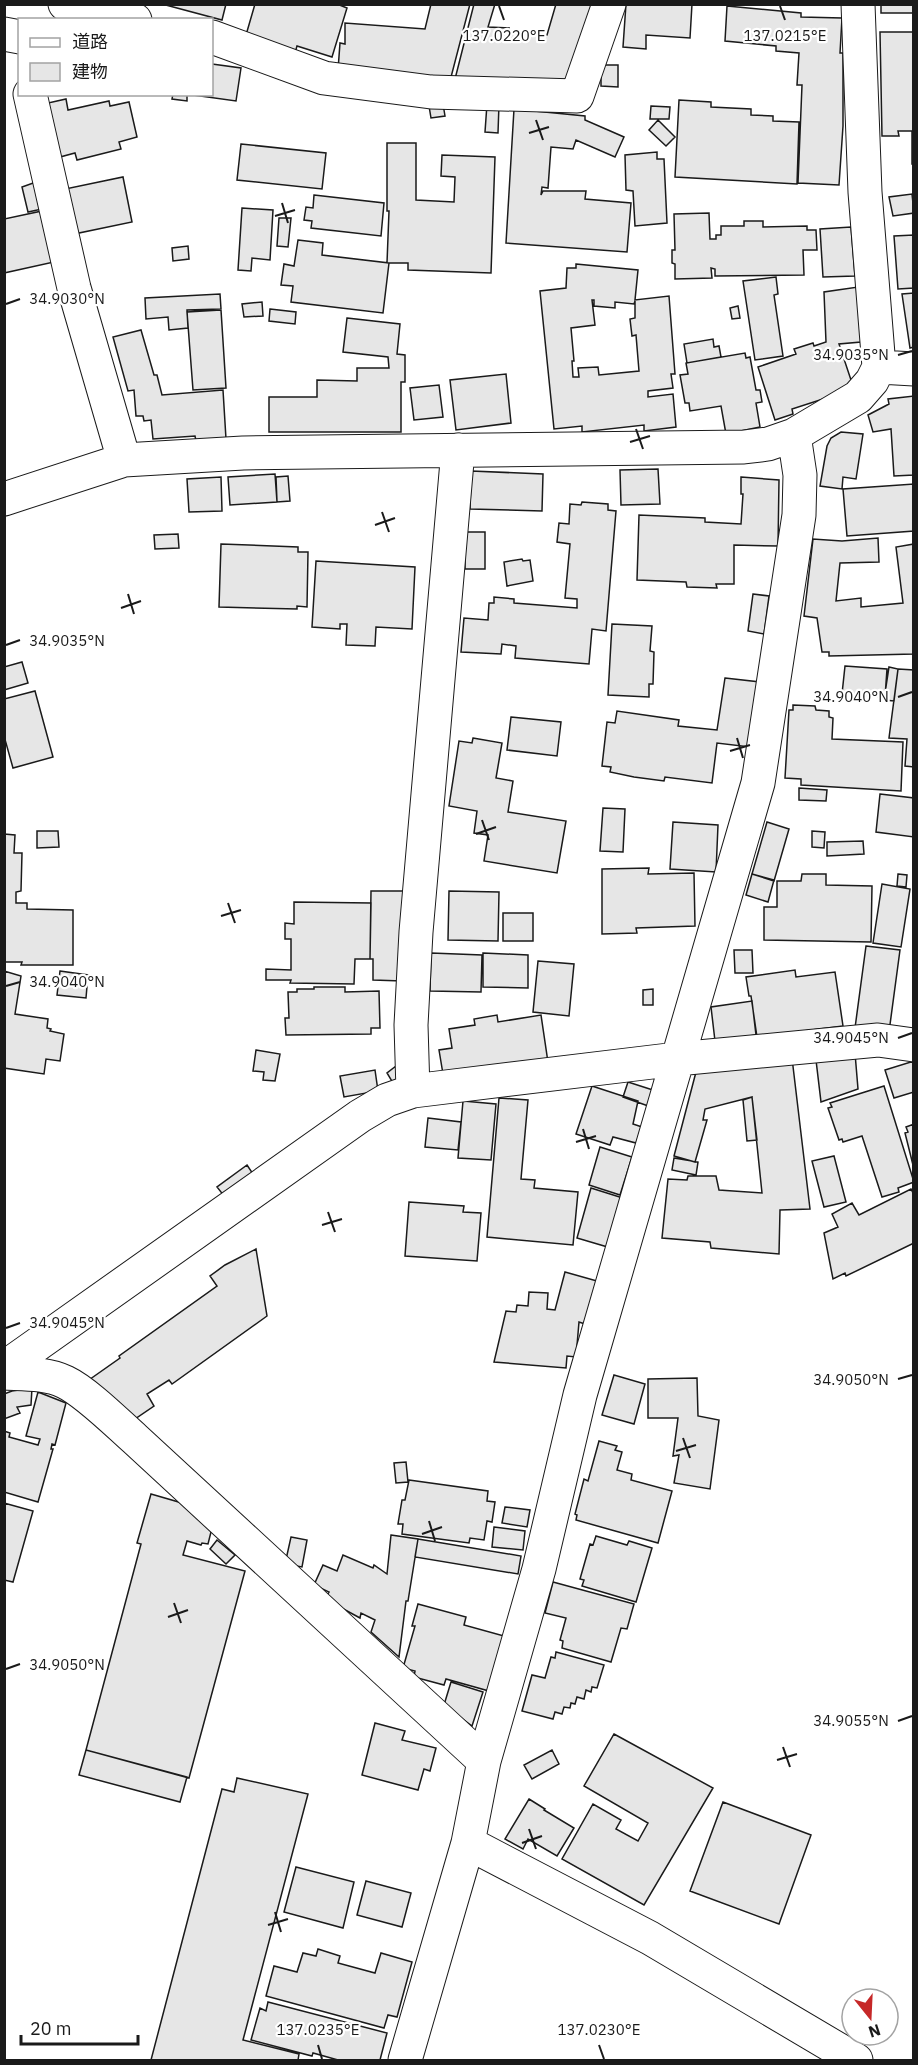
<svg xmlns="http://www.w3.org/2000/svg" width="918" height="2065" viewBox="0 0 918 2065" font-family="'IBM Plex Sans','Noto Sans JP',sans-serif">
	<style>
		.building { fill: #e6e6e6; stroke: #1a1a1a; stroke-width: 1.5; fill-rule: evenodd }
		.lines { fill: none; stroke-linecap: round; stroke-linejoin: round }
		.minor-casing { stroke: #1a1a1a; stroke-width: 35 }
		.minor { stroke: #fff; stroke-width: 33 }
		.ticks { fill: none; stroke: #1a1a1a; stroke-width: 2 }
		.ticks-label { font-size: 15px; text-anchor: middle; fill: #1a1a1a; stroke: #fff; stroke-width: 4.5; stroke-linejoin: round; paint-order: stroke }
	</style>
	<rect width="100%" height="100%" fill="#fff"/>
	<path class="building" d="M162 4H226L222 20Z
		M255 4H337L347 8 332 57 297 46 295 53 246 35Z
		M431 4H470L450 81 338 70 340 43 345 44V23L425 29Z
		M474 4H495L488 27 509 28 507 32 547 35 556 4H596L572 87 455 79Z
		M626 4H692L690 38 646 35V49L623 47Z
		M881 4H914V13H881Z
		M727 6 801 13V17L842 18 840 53H843V126L839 185 798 183 802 85H797L799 53 776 51V46L725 41Z
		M880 32H914V164H912V131H898L899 136H882Z
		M212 64 241 68 236 101 193 95 212 94Z
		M601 65H618V87L601 86Z
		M173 94H187V101L172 99Z
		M66 99 68 110 109 101 110 106 129 102 137 137 119 142 121 149 77 160 75 153 60 157 48 103Z
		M679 100 711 102V107L751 109V115L773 116V121L799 122 797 184 675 177Z
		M443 104 445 116 431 118 429 106Z
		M487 104H499L498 133 485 132Z
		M651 106 670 107 669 119H650Z
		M514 109 585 116V120L624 137 615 157 576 140 573 149 551 147 548 188 542 187 541 195 543 191H586L585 199 631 203 627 252 506 243Z
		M658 120 675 137 666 146 649 130Z
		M387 143H416V200L454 202 455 177 441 176 442 155 495 157 491 273 408 270V263H387L389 211H387Z
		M241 144 326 153 322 189 237 180Z
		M657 152V159H664L667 223 635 226 633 191 626 190 625 155Z
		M123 177 132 222 74 234 65 189Z
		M36 182 42 209 28 212 22 187Z
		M912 194 914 213 893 216 889 197Z
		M314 195 384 203 381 236 311 228 312 221 304 220 306 207 313 208Z
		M242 208 273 210 270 260 252 258 251 271 238 270Z
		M42 211 54 262 4 273V219Z
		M709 213 710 239H716V235H721V226H744V221H763V227L807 226V230H816L817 250H803L804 275 715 276V269L711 268 712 278 675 279V264L672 263V250H675L674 214Z
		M279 218H291L288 247 277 246Z
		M851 227 855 276 823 277 820 229Z
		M914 235V288L898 289 894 236Z
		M298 240 323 243 322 255 389 263 383 313 291 302 293 286 281 285 284 264 294 266Z
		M188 246 189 259 173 261 172 248Z
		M576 264 638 270 635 300 669 296 675 374H671L673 388 648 391V397L673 394 676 427 644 431V425L582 432V426L554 429 540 291 566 288 567 268H576ZM592 300H594V306L615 308V302L634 304 635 301V318L630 319 632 336 636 335 639 371 599 375 598 367 578 368 579 377H573L572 361H574L571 328 595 325Z
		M776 277 778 294 774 295 783 356 755 360 743 281Z
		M858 287 861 342 839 344 854 389 792 409 793 414 775 420 758 367 796 354 794 349 813 343 814 346 826 342 824 292Z
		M914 293V347L910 348 902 294Z
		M220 294 221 309 187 310 188 328 169 330 168 317 146 319 145 298Z
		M262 302 263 316 244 317 242 304Z
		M738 306 740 318 732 319 730 308Z
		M270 309 296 312 295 324 269 321Z
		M221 310 226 388 193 390 187 312Z
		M347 318 400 324 397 354 405 355V382H401V432H269V397H317V380L357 381V368H389L388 357 343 352Z
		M141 330 154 375H157L162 395 223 390 226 439 196 441 195 436 153 439 151 420 144 421 143 416H136L134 390 128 391 113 337Z
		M713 339 714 347 719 346 721 357 687 363 684 344Z
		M745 353 746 358 750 357 756 390H760L762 402 756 403 760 427 726 434 721 406 690 411 689 403H685L680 375 688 374 686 363Z
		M506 374 511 423 456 430 450 380Z
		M439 385 443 417 414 420 410 388Z
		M914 396V475L894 476 891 429 873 432 868 415 889 404 888 399Z
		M841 432 863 434 856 479 843 477 842 489 820 486 827 446 831 438Z
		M658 469 660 504 621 505 620 470Z
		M471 471 543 474 542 511 470 509Z
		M275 474 277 502 230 505 228 477Z
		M288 476 290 501 277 502 276 477Z
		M221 477 222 511 189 512 187 479Z
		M741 477 779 480 778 546 734 545V584H716L717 588 687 587 686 582 637 580 639 515 705 518V522L741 524 743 494H741Z
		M914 484V531L847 536 843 489Z
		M582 502 608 504V510L616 511 606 631 592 629 589 664 515 658 516 646 502 644 501 654 461 652 464 618 488 620 489 603H494V597L514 599V603L577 608V599L565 598 570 544 557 542 559 523 569 524 570 504 581 505Z
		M465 532H485V569H465Z
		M178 534 179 548 155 549 154 535Z
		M878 538 879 562 840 563 836 601 861 598V607L903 603 896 547 914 544V654L829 656V652H822L817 618 804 616 813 539 842 541Z
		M221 544 298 547V552H308L307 607 297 606V609L219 607Z
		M522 559 523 561 530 560 533 581 507 586 504 562Z
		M316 561 415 567 412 629 376 627 375 646 346 645 347 624H340V629L312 627Z
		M753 594 769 596 764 634 748 631Z
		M612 624 652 626 650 651 654 652 653 684H649V697L608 695Z
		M22 662 28 683 4 690V667Z
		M845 666 887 669 885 697 842 694Z
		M889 667 898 669 894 701 884 700Z
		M898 669 914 670V767L905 766 907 739 889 738Z
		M725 678 760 682 750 747 717 743 712 783 665 777 664 781 634 777 610 772 611 767 602 766 607 722 615 723 617 711 679 720 678 726 717 730Z
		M35 691 53 757 13 768 4 736V699Z
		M793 705 815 706 816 710 829 711V717L833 718 832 739 903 742 901 791 801 785V779L785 778 789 710H793Z
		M511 717 561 722 557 756 507 750Z
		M473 738 502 743 496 778 513 781 508 812 566 821 557 873 484 861 488 835 474 833 477 811 449 806 459 741 472 743Z
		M799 788 827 790 826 801 799 800Z
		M880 794 914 798V837L876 832Z
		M603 808 625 809 623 852 600 851Z
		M673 822 718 825 716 872 670 869Z
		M767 822 789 829 774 881 752 874Z
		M37 831H58L59 847 37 848Z
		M812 831 825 832 824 848 812 847Z
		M4 834 15 835 14 853H22L21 891 16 892V903H27V909L73 910V965H21L22 962H4Z
		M863 841 864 854 827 856V842Z
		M649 868 648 874 694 873 695 926 636 928 637 933 602 934V869Z
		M752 874 774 880 768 902 746 895Z
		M802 874H826V885L872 886 871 942 764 940V907H777V881H801Z
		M898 874 907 875 906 887 897 886Z
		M882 884 910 889 901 947 873 943Z
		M371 891H408L402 981 373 980V959H370Z
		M449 891 499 892 498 941 448 940Z
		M294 902 371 903 370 959H355L354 984 290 983 291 980H266V969L291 970V939H285V923L294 924Z
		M503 913H533V941H503Z
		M866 946 900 950 889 1032 855 1028Z
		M734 950H752L753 973H735Z
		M431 953 482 955 481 992 430 991Z
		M483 953 528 955V988L483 987Z
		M538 961 574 964 569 1016 533 1012Z
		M795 970 796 977 835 972 843 1026 757 1037 751 996H749L746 977Z
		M4 971 21 976 15 1014 48 1019 47 1028 51 1029 50 1031 64 1034 60 1061 46 1059 44 1074 4 1068Z
		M60 971 88 975 86 998 57 995Z
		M314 987H345V992L379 991 380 1028H371V1034L286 1035 285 1018H289L288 992H297V989H314Z
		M653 989V1005H643V990Z
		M752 1001 756 1035 715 1041 711 1007Z
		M497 1015 498 1022 541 1015 549 1069 444 1080 439 1050 452 1048 449 1029 475 1025 474 1019Z
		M256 1050 280 1054 275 1081 263 1080 264 1072 253 1071Z
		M855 1053 858 1089 821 1102 816 1060Z
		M792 1058 810 1209 780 1210 779 1254 711 1248 710 1242 662 1238 668 1179 687 1180 688 1176H716L719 1190 762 1193 752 1097 705 1109 703 1120H707L695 1162 674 1156 696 1072Z
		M914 1061V1092L894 1098 885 1070Z
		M396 1066 403 1077 393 1083 387 1073Z
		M375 1070 378 1091 344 1097 340 1076Z
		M628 1082 656 1091 651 1107 623 1097Z
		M592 1086 638 1101 633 1124 642 1127 636 1143 613 1137 610 1145 576 1134Z
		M884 1086 914 1182 898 1188 899 1192 882 1197 862 1136 843 1142 842 1139 839 1140 828 1108 832 1107 830 1103Z
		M752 1097 757 1140 747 1141 743 1100Z
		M499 1098 528 1100 521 1179 535 1180 534 1188 578 1192 573 1245 487 1237Z
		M463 1101 496 1104 491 1160 458 1158Z
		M428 1118 461 1122 458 1150 425 1147Z
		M914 1124V1169L905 1133 908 1132 906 1127Z
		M600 1147 632 1157 620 1195 589 1185Z
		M834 1156 846 1202 824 1207 812 1161Z
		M674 1158 698 1162 696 1175 672 1170Z
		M247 1165 257 1180 228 1201 217 1187Z
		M591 1188 626 1199 611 1248 577 1238Z
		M911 1189 914 1195V1243L846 1276 845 1273 833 1279 824 1233 838 1227 832 1214 852 1203 859 1215Z
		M409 1202 464 1206 463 1212 481 1213 477 1261 405 1256Z
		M256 1249 267 1316 172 1384 169 1380 147 1394 154 1406 129 1423 86 1382 120 1358 119 1356 217 1286 210 1276 225 1265Z
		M565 1272 597 1281 585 1324 579 1322 576 1357 567 1356 566 1368 494 1362 506 1311 516 1312 517 1305 528 1306 529 1292 548 1293 547 1309 555 1310Z
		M614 1375 645 1384 634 1424 602 1415Z
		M697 1378 698 1416 719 1420 710 1489 674 1483 679 1455 673 1456 678 1418H648V1379Z
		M32 1388 31 1405 17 1407 20 1413 4 1419V1394L12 1391Z
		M38 1392 66 1403 55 1445 52 1444 51 1449H53L38 1502 4 1492V1431L10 1433 9 1437 38 1445 40 1439 26 1436Z
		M599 1441 617 1446 615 1450 622 1452 617 1470 632 1474 631 1480 672 1491 658 1543 576 1520 577 1515 575 1514 584 1479 588 1481Z
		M406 1462 408 1482 396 1483 394 1463Z
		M409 1480 488 1491 487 1501 495 1502 492 1522 487 1521 484 1540 470 1538 469 1543 402 1534 403 1524H398L402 1500H405Z
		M151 1494 182 1503 212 1528 208 1544 202 1543 201 1545 187 1541 183 1555 245 1571 189 1778 86 1750 141 1544 137 1543Z
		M4 1503 33 1511 13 1582 4 1580Z
		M505 1507 530 1510 527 1527 502 1523Z
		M494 1527 525 1531 523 1550 492 1547Z
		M391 1535 418 1539 408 1601H406L399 1657 371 1632 375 1620 361 1613 360 1618 325 1599 329 1592 314 1585 323 1565 337 1571 343 1555 373 1568 374 1565 387 1574Z
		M596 1536 627 1545 629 1541 652 1548 636 1602 582 1586 584 1580 580 1579 590 1544 593 1545Z
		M291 1537 307 1540 302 1567 285 1564Z
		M418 1539 521 1556 518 1574 415 1557Z
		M217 1540 235 1555 226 1564 210 1549Z
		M553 1582 634 1604 627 1629 621 1628 611 1662 562 1648 563 1641 560 1640 566 1618 545 1613Z
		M418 1604 466 1617 464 1625 504 1636 489 1691 446 1679 444 1685 414 1677 415 1671 403 1668 415 1626H412Z
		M556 1652 604 1665 597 1688 592 1687 591 1692 586 1690 584 1699 577 1697 575 1704 571 1703 570 1708 564 1707 562 1714 555 1712 553 1719 522 1711 532 1675 545 1678 551 1657 555 1658Z
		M451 1682 483 1692 472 1726 444 1705Z
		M375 1723 405 1731 402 1740 436 1748 430 1771 424 1769 418 1790 362 1775Z
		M614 1734 713 1788 644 1905 562 1859 593 1804 621 1820 616 1829 638 1841 648 1823 584 1786Z
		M86 1750 187 1777 180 1802 79 1775Z
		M552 1750 559 1764 532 1779 524 1765Z
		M237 1778 308 1794 243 2040 299 2054 298 2060H151L222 1789 234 1792Z
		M529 1799 545 1809 544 1810 574 1828 557 1856 528 1839 523 1849 505 1839Z
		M723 1802 811 1835 779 1924 690 1891Z
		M296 1867 354 1882 343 1928 284 1912Z
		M366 1881 411 1893 402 1927 357 1915Z
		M318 1949 340 1956 338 1963 375 1973 381 1953 412 1962 397 2017 388 2015 384 2028 266 1996 274 1966 297 1972 303 1953 316 1956Z
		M268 2002 387 2033 380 2060H338L313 2053 312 2056 251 2040 260 2008 266 2011Z"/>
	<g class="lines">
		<g class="minor-casing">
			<path id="minor" d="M65 4 135 20
				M4 34 20 37
				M212 37 324 78 431 92 577 96 609 4
				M30 94 74 288 124 460
				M879 367 914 369
				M4 499 124 460 243 453 744 447 768 444 794 435 858 397 872 381 879 367 865 192 858 4
				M413 1091 411 1025 416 932 458 450
				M4 1368 360 1116 387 1100 413 1091 677 1059 878 1040 914 1045
				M4 1373C24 1374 47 1373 65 1382 86 1392 117 1423 135 1439L484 1761
				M468 1843 650 1938 856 2060
				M405 2060 468 1843 484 1761 539 1569 580 1395 758 783 799 515 800 475 794 435"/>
		</g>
		<use href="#minor" class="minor"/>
	</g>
	<path class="ticks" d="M499 6 504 20M780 6 785 20M536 120 543 140M529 133 549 127M282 203 288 223M275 216 295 210M6 304 20 299M898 355 912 351M636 429 643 449M630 442 650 436M382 512 389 532M375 525 395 518M128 594 134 614M121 608 141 601M6 645 20 640M898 697 912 692M737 738 743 758M730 751 750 745M482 820 489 840M476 834 496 827M228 903 235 923M221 916 241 910M6 986 20 982M898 1038 912 1033M583 1129 589 1149M576 1142 596 1136M328 1212 335 1232M322 1225 342 1219M6 1328 20 1323M898 1379 912 1375M683 1438 690 1458M676 1451 696 1445M429 1521 435 1541M422 1534 442 1527M174 1603 181 1623M168 1617 188 1610M6 1669 20 1664M898 1721 912 1716M783 1747 790 1767M777 1760 797 1754M529 1829 536 1849M522 1843 542 1836M275 1912 281 1932M268 1925 288 1919M318 2045 322 2059M599 2045 604 2059"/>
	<g class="ticks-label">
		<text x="504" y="41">137.0220°E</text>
		<text x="785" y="41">137.0215°E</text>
		<text x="67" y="304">34.9030°N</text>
		<text x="851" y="360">34.9035°N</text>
		<text x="67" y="646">34.9035°N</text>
		<text x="851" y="702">34.9040°N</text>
		<text x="67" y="987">34.9040°N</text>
		<text x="851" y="1043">34.9045°N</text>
		<text x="67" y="1328">34.9045°N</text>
		<text x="851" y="1385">34.9050°N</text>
		<text x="67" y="1670">34.9050°N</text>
		<text x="851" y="1726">34.9055°N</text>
		<text x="318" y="2035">137.0235°E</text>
		<text x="599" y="2035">137.0230°E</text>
	</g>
	<rect width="918" height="2065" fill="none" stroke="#1a1a1a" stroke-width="12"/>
	<rect x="18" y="18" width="195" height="78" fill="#ffffff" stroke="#a3a3a3" stroke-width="1.5"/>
	<rect x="30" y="38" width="30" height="9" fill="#ffffff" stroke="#a3a3a3" stroke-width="1.5"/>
	<text x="72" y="48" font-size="18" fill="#1a1a1a">道路</text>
	<rect x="30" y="63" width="30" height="18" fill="#e6e6e6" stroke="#a3a3a3" stroke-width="1.5"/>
	<text x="72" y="78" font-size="18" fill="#1a1a1a">建物</text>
	<g transform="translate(870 2017) rotate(162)"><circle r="28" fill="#ffffff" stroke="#a3a3a3" stroke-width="1.5"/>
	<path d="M0-4.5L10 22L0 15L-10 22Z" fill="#c62828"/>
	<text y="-9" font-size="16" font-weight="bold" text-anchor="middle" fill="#1a1a1a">N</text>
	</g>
	<path d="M21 2035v9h117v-9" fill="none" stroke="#1a1a1a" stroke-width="3"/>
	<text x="30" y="2035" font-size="18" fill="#1a1a1a" stroke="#ffffff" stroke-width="4.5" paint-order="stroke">20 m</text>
</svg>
